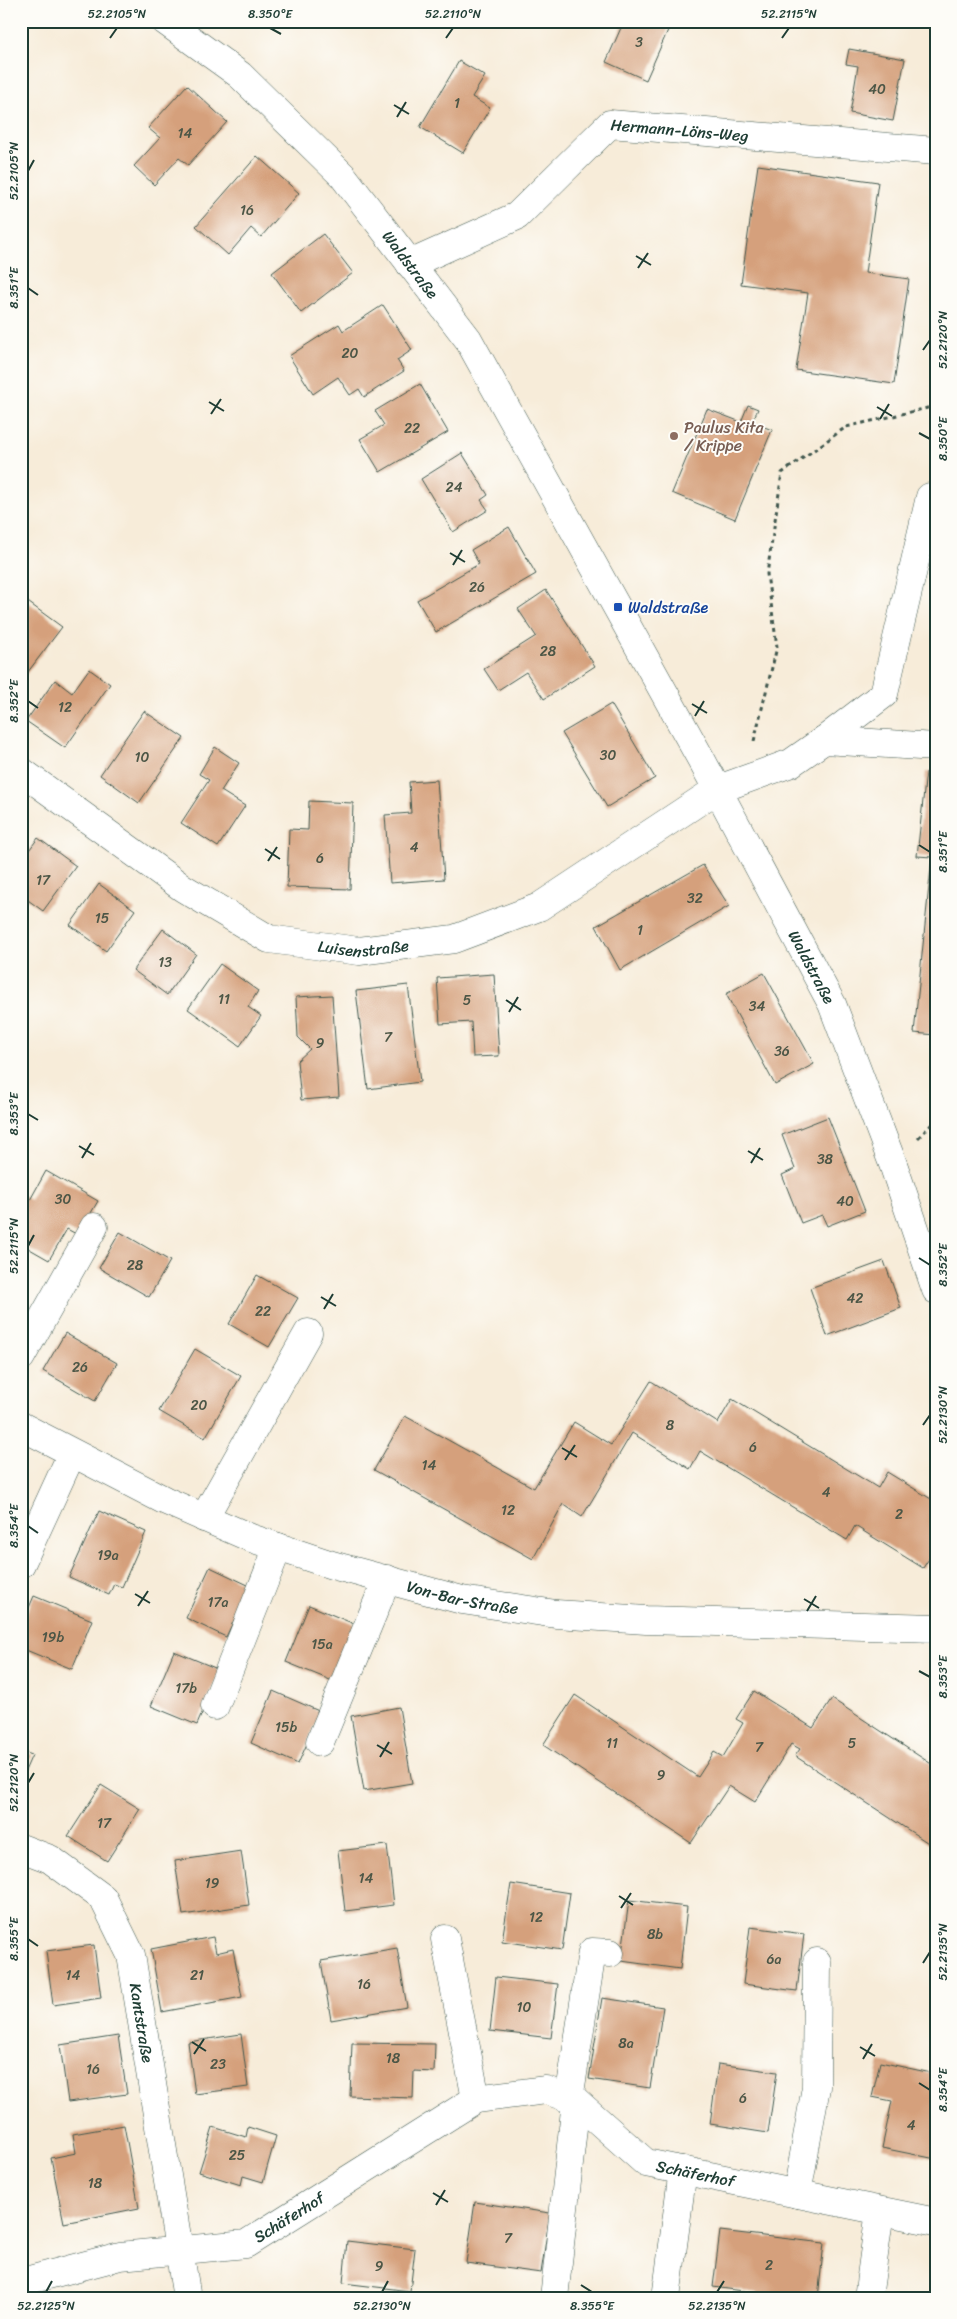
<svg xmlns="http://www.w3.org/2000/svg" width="957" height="2319" viewBox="0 0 957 2319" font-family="Sriracha,sans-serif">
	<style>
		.building { fill: #d5a07c }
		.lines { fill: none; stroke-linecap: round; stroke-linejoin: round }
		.minor-casing { stroke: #3f574d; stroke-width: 29 }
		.path { stroke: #3f574d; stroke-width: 3; stroke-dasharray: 4 4; stroke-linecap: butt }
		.minor { stroke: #fff; stroke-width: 28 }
		.ticks { fill: none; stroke: #1f3d34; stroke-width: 2 }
		.education-dot { fill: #8d6e63; stroke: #fdfcf7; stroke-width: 2 }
		.transit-dot { fill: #1a4fb4; stroke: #fdfcf7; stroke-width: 2 }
		.labels { text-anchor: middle; stroke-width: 4; stroke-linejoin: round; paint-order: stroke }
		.number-label { font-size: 14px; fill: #4c5646 }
		.street-label { font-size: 16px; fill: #1f3d34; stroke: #fdfcf7 }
		.education-label { font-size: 16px; fill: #785e54; stroke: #fdfcf7; text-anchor: start }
		.transit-label { font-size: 16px; fill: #164399; stroke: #fdfcf7; text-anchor: start }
		.neatline { fill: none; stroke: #1f3d34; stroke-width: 2 }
		.ticks-label { font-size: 12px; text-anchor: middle; fill: #1f3d34 }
	</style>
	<rect width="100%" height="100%" fill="#fdfcf7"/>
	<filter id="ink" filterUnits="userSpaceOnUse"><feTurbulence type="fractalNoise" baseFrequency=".02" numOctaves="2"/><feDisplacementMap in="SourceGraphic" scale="10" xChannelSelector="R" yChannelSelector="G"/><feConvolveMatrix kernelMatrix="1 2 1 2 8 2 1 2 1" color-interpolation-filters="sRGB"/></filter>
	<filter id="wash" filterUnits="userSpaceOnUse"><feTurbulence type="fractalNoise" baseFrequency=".0096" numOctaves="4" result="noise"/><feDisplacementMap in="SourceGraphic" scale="20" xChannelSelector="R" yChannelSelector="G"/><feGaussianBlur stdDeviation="1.12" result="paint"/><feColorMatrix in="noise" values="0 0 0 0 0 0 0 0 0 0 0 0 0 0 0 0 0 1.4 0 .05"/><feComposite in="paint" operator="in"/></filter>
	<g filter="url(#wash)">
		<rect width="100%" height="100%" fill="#f7ecd9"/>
		<g id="blocks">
			<path class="building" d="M624 21H672L646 80 606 62Z
				M849 49 905 59 893 121 850 113 858 66 846 64Z
				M459 61 485 76 472 97 490 108 463 153 420 127Z
				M187 85 227 122 188 165 179 158 154 185 134 166 160 138 148 128Z
				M257 156 299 193 261 237 251 228 228 255 196 226Z
				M758 165 878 182 865 273 909 279 894 384 796 370 808 293 741 284Z
				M323 234 353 273 301 313 272 273Z
				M383 305 412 350 397 360 404 371 364 397 359 389 350 395 338 377 313 394 289 356 339 324 343 331Z
				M420 384 448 432 380 472 360 439 384 425 375 411Z
				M748 405 758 409 752 422 772 430 735 519 672 493 707 409 741 422Z
				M462 453 488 495 481 500 488 510 453 532 421 479Z
				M509 527 536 574 436 632 417 600 479 564 471 550Z
				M546 590 595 666 544 699 526 672 498 690 484 669 536 636 518 609Z
				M21 597 62 627 21 681Z
				M89 669 110 684 65 748 26 721 55 680 72 693Z
				M611 704 655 778 607 807 562 733Z
				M144 711 184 738 139 803 100 775Z
				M215 747 239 763 221 791 245 806 218 847 181 823 209 780 199 774Z
				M926 772 936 773V1035L914 1033 932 857 917 856Z
				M437 780 444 879 390 883 385 815 411 813 409 782Z
				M309 801 353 803 350 889 287 887 289 829 308 830Z
				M38 838 76 866 43 911 21 895V861Z
				M703 865 729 906 620 970 596 926Z
				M99 884 135 910 106 951 70 925Z
				M163 929 196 954 167 995 133 970Z
				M220 964 258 991 248 1007 261 1016 240 1046 188 1009Z
				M764 973 814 1064 775 1085 726 994Z
				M494 974 499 1056 473 1057 471 1022 440 1024 437 978Z
				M408 985 420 1082 368 1089 356 991Z
				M332 995 339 1097 301 1100 297 1061 310 1049 298 1037 296 997Z
				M828 1117 865 1211 827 1226 822 1215 801 1223 782 1175 795 1169 782 1135Z
				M46 1171 98 1201 78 1235 67 1229 49 1260 21 1244V1195L30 1200Z
				M120 1232 170 1261 149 1297 99 1268Z
				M884 1261 901 1308 827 1336 810 1288Z
				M257 1275 298 1298 269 1347 229 1324Z
				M65 1333 117 1363 95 1401 43 1371Z
				M195 1349 241 1376 205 1438 159 1411Z
				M651 1381 718 1423 732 1399 878 1488 887 1472 936 1502V1548L923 1568 855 1526 847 1540 700 1451 690 1469 632 1433 582 1517 563 1504 533 1559 374 1470 405 1416 534 1488 574 1422 611 1445Z
				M99 1511 146 1532 122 1587 114 1584 109 1595 69 1577Z
				M210 1567 250 1586 226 1637 186 1618Z
				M34 1596 92 1620 72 1669 21 1648V1626Z
				M309 1605 359 1626 335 1682 286 1662Z
				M174 1651 220 1670 197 1725 151 1706Z
				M273 1691 321 1712 298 1764 251 1743Z
				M754 1691 813 1728 832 1699 936 1767V1848L795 1756 800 1749 791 1744 755 1802 729 1786 691 1843 543 1745 575 1695 698 1777 714 1752 723 1757 743 1723 736 1719Z
				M399 1707 412 1783 364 1791 351 1716Z
				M21 1751 32 1755 21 1780Z
				M101 1785 140 1809 107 1861 68 1836Z
				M387 1845 394 1905 345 1911 338 1851Z
				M241 1851 249 1905 183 1915 175 1861Z
				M511 1884 570 1893 562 1950 502 1941Z
				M629 1900 687 1907 680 1969 621 1961Z
				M750 1927 804 1934 797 1991 743 1984Z
				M213 1937 216 1953 233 1949 242 1997 162 2012 151 1949Z
				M94 1945 101 1998 53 2005 46 1951Z
				M397 1948 407 2007 331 2020 321 1961Z
				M496 1977 558 1984 551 2038 490 2031Z
				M602 1998 663 2007 650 2088 589 2079Z
				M241 2034 248 2087 195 2094 188 2042Z
				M118 2036 127 2094 68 2102 60 2045Z
				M352 2043 435 2044 434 2072 414 2071 413 2098 350 2096Z
				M880 2062 936 2074V2159L882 2148 892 2101 872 2097Z
				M718 2064 777 2072 768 2133 710 2124Z
				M124 2125 139 2208 64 2223 51 2158 76 2153 73 2134Z
				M213 2127 246 2137 248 2127 276 2136 263 2182 243 2176 241 2185 199 2172Z
				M475 2202 550 2213 541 2273 466 2263Z
				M720 2231 824 2243 818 2298H757L758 2293 713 2287Z
				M347 2241 415 2249 410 2291 343 2283Z"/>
		</g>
	</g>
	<g filter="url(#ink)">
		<use href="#blocks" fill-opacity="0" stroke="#3f574d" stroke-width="1"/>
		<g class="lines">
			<g class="minor-casing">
				<g id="minor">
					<path id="s1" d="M165 21 240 75 343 176 468 339 701 759 832 1004 893 1164 936 1290"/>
					<path id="s2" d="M410 264 517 216 610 124 936 151"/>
					<path d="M824 740 936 747"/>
					<path id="s3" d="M21 771 183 888 269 939 359 951 454 939 539 907 716 790 791 763 824 740 884 694 930 497"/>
					<path d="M21 1357 94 1227"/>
					<path id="s4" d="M21 1426 164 1500 251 1538 332 1565 462 1600 556 1614 646 1620 936 1628"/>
					<path d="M204 1518 308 1333"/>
					<path d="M21 1564 72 1453"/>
					<path d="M215 1706 278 1547"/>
					<path d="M320 1742 387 1579"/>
					<path id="s5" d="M21 1848 50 1859 103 1898 131 1955 187 2298"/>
					<path d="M445 1939 476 2099"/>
					<path d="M569 2099 592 1952 610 1953"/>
					<path d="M797 2194 816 2087 817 1962"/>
					<path id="s6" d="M21 2286 33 2279 120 2256 246 2244 476 2099 546 2090 576 2101 646 2163 936 2222"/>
					<path d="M554 2298 576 2101"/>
					<path d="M666 2298 683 2170"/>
					<path d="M868 2298 880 2211"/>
				</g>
			</g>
			<path class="path" d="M754 741 777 647 767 574 782 473 846 427 936 406
				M918 1138 936 1120"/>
			<use href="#minor" class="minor"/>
		</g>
	</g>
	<path class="ticks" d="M270 28 281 34M110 38 117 28M446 38 453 28M782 38 789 28M394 105 409 114M397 117 406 102M28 171 34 160M636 256 651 265M638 268 648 253M28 288 38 295M923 350 930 340M209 402 224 411M877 407 892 416M211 414 221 399M880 419 889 404M919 433 930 439M450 553 465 562M453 565 462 550M28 701 38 708M692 704 707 713M695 716 704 701M919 845 930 852M265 849 280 859M268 861 277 847M506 1000 521 1010M509 1012 518 997M28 1114 38 1120M79 1146 94 1155M748 1151 763 1160M82 1158 91 1143M751 1163 760 1148M28 1246 34 1235M919 1258 930 1265M321 1297 336 1306M324 1309 333 1294M923 1425 930 1415M562 1448 577 1457M565 1460 575 1445M28 1526 38 1533M135 1594 150 1603M804 1599 819 1608M138 1606 148 1591M807 1611 816 1596M919 1671 930 1677M377 1745 392 1754M380 1757 389 1742M28 1783 34 1773M619 1896 633 1905M621 1908 631 1893M28 1939 38 1946M923 1963 930 1952M192 2042 206 2051M860 2047 875 2056M194 2054 204 2039M863 2059 872 2044M919 2083 930 2090M433 2193 448 2202M436 2205 445 2190M581 2285 592 2292M46 2292 52 2281M382 2292 388 2281M717 2292 724 2281"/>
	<circle class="education-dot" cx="674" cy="436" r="5"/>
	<rect class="transit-dot" x="613" y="602" width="10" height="10" rx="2.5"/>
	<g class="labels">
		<g class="number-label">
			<text x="639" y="47">3</text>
			<text x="877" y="94">40</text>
			<text x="457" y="108">1</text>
			<text x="185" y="138">14</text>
			<text x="247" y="215">16</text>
			<text x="350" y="358">20</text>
			<text x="412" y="433">22</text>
			<text x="454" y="492">24</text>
			<text x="477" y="592">26</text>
			<text x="548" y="656">28</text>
			<text x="65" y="712">12</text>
			<text x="608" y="760">30</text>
			<text x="142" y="762">10</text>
			<text x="414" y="852">4</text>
			<text x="320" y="863">6</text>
			<text x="43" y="885">17</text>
			<text x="695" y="903">32</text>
			<text x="102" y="923">15</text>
			<text x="640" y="935">1</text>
			<text x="165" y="967">13</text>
			<text x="224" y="1004">11</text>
			<text x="467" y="1005">5</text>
			<text x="757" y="1011">34</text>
			<text x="388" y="1042">7</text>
			<text x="320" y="1048">9</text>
			<text x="782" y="1056">36</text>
			<text x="825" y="1164">38</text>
			<text x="63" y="1204">30</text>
			<text x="845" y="1206">40</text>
			<text x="135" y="1270">28</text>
			<text x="855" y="1303">42</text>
			<text x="263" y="1316">22</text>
			<text x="80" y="1372">26</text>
			<text x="199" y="1410">20</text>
			<text x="670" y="1430">8</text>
			<text x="753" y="1452">6</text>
			<text x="429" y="1470">14</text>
			<text x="826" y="1497">4</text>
			<text x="508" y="1515">12</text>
			<text x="899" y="1519">2</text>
			<text x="108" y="1560">19a</text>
			<text x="218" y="1607">17a</text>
			<text x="53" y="1642">19b</text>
			<text x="322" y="1649">15a</text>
			<text x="186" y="1693">17b</text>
			<text x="286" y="1732">15b</text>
			<text x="612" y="1748">11</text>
			<text x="852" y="1748">5</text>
			<text x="759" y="1752">7</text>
			<text x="661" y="1780">9</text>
			<text x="104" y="1828">17</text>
			<text x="366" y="1883">14</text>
			<text x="212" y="1888">19</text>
			<text x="536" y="1922">12</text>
			<text x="655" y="1939">8b</text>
			<text x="774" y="1964">6a</text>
			<text x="73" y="1980">14</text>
			<text x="197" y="1980">21</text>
			<text x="364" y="1989">16</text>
			<text x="524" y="2012">10</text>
			<text x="626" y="2048">8a</text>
			<text x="393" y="2063">18</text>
			<text x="218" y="2069">23</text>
			<text x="93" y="2074">16</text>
			<text x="743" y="2103">6</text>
			<text x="911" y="2130">4</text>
			<text x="237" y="2160">25</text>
			<text x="95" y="2188">18</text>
			<text x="508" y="2243">7</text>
			<text x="769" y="2270">2</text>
			<text x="379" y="2271">9</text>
		</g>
		<g class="street-label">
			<text dy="6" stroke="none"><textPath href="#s2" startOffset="318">Hermann-Löns-Weg</textPath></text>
			<text dy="6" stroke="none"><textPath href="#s1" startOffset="348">Waldstraße</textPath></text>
			<text dy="6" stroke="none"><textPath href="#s3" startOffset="395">Luisenstraße</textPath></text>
			<text dy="6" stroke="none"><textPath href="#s1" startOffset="1158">Waldstraße</textPath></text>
			<text dy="6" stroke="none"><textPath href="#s4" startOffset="476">Von-Bar-Straße</textPath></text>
			<text dy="6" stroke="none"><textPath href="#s5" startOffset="229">Kantstraße</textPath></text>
			<text dy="6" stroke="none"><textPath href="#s6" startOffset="749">Schäferhof</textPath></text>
			<text dy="6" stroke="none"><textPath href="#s6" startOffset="281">Schäferhof</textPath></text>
		</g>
		<g class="education-label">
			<text x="684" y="433">Paulus Kita<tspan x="684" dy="18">/ Krippe</tspan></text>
		</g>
		<g class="transit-label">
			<text x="628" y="613">Waldstraße</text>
		</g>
	</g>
	<rect width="957" height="2319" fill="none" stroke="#fdfcf7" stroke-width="55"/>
	<rect x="28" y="28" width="902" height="2264" class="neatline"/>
	<g class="ticks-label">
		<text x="117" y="18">52.2105°N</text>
		<text x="270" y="18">8.350°E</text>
		<text x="453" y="18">52.2110°N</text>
		<text x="789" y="18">52.2115°N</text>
		<text transform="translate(14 171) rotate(-90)" y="4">52.2105°N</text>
		<text transform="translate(14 288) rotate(-90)" y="4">8.351°E</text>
		<text transform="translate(943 340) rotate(-90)" y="4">52.2120°N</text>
		<text transform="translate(943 439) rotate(-90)" y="4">8.350°E</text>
		<text transform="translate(14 701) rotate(-90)" y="4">8.352°E</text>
		<text transform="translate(943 852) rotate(-90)" y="4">8.351°E</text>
		<text transform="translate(14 1114) rotate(-90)" y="4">8.353°E</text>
		<text transform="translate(14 1246) rotate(-90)" y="4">52.2115°N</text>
		<text transform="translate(943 1265) rotate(-90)" y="4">8.352°E</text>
		<text transform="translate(943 1415) rotate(-90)" y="4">52.2130°N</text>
		<text transform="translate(14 1526) rotate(-90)" y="4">8.354°E</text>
		<text transform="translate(943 1677) rotate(-90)" y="4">8.353°E</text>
		<text transform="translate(14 1783) rotate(-90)" y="4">52.2120°N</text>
		<text transform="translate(14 1939) rotate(-90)" y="4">8.355°E</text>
		<text transform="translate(943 1952) rotate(-90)" y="4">52.2135°N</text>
		<text transform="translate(943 2090) rotate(-90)" y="4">8.354°E</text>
		<text x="46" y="2310">52.2125°N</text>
		<text x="382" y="2310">52.2130°N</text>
		<text x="592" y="2310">8.355°E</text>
		<text x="717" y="2310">52.2135°N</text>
	</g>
</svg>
